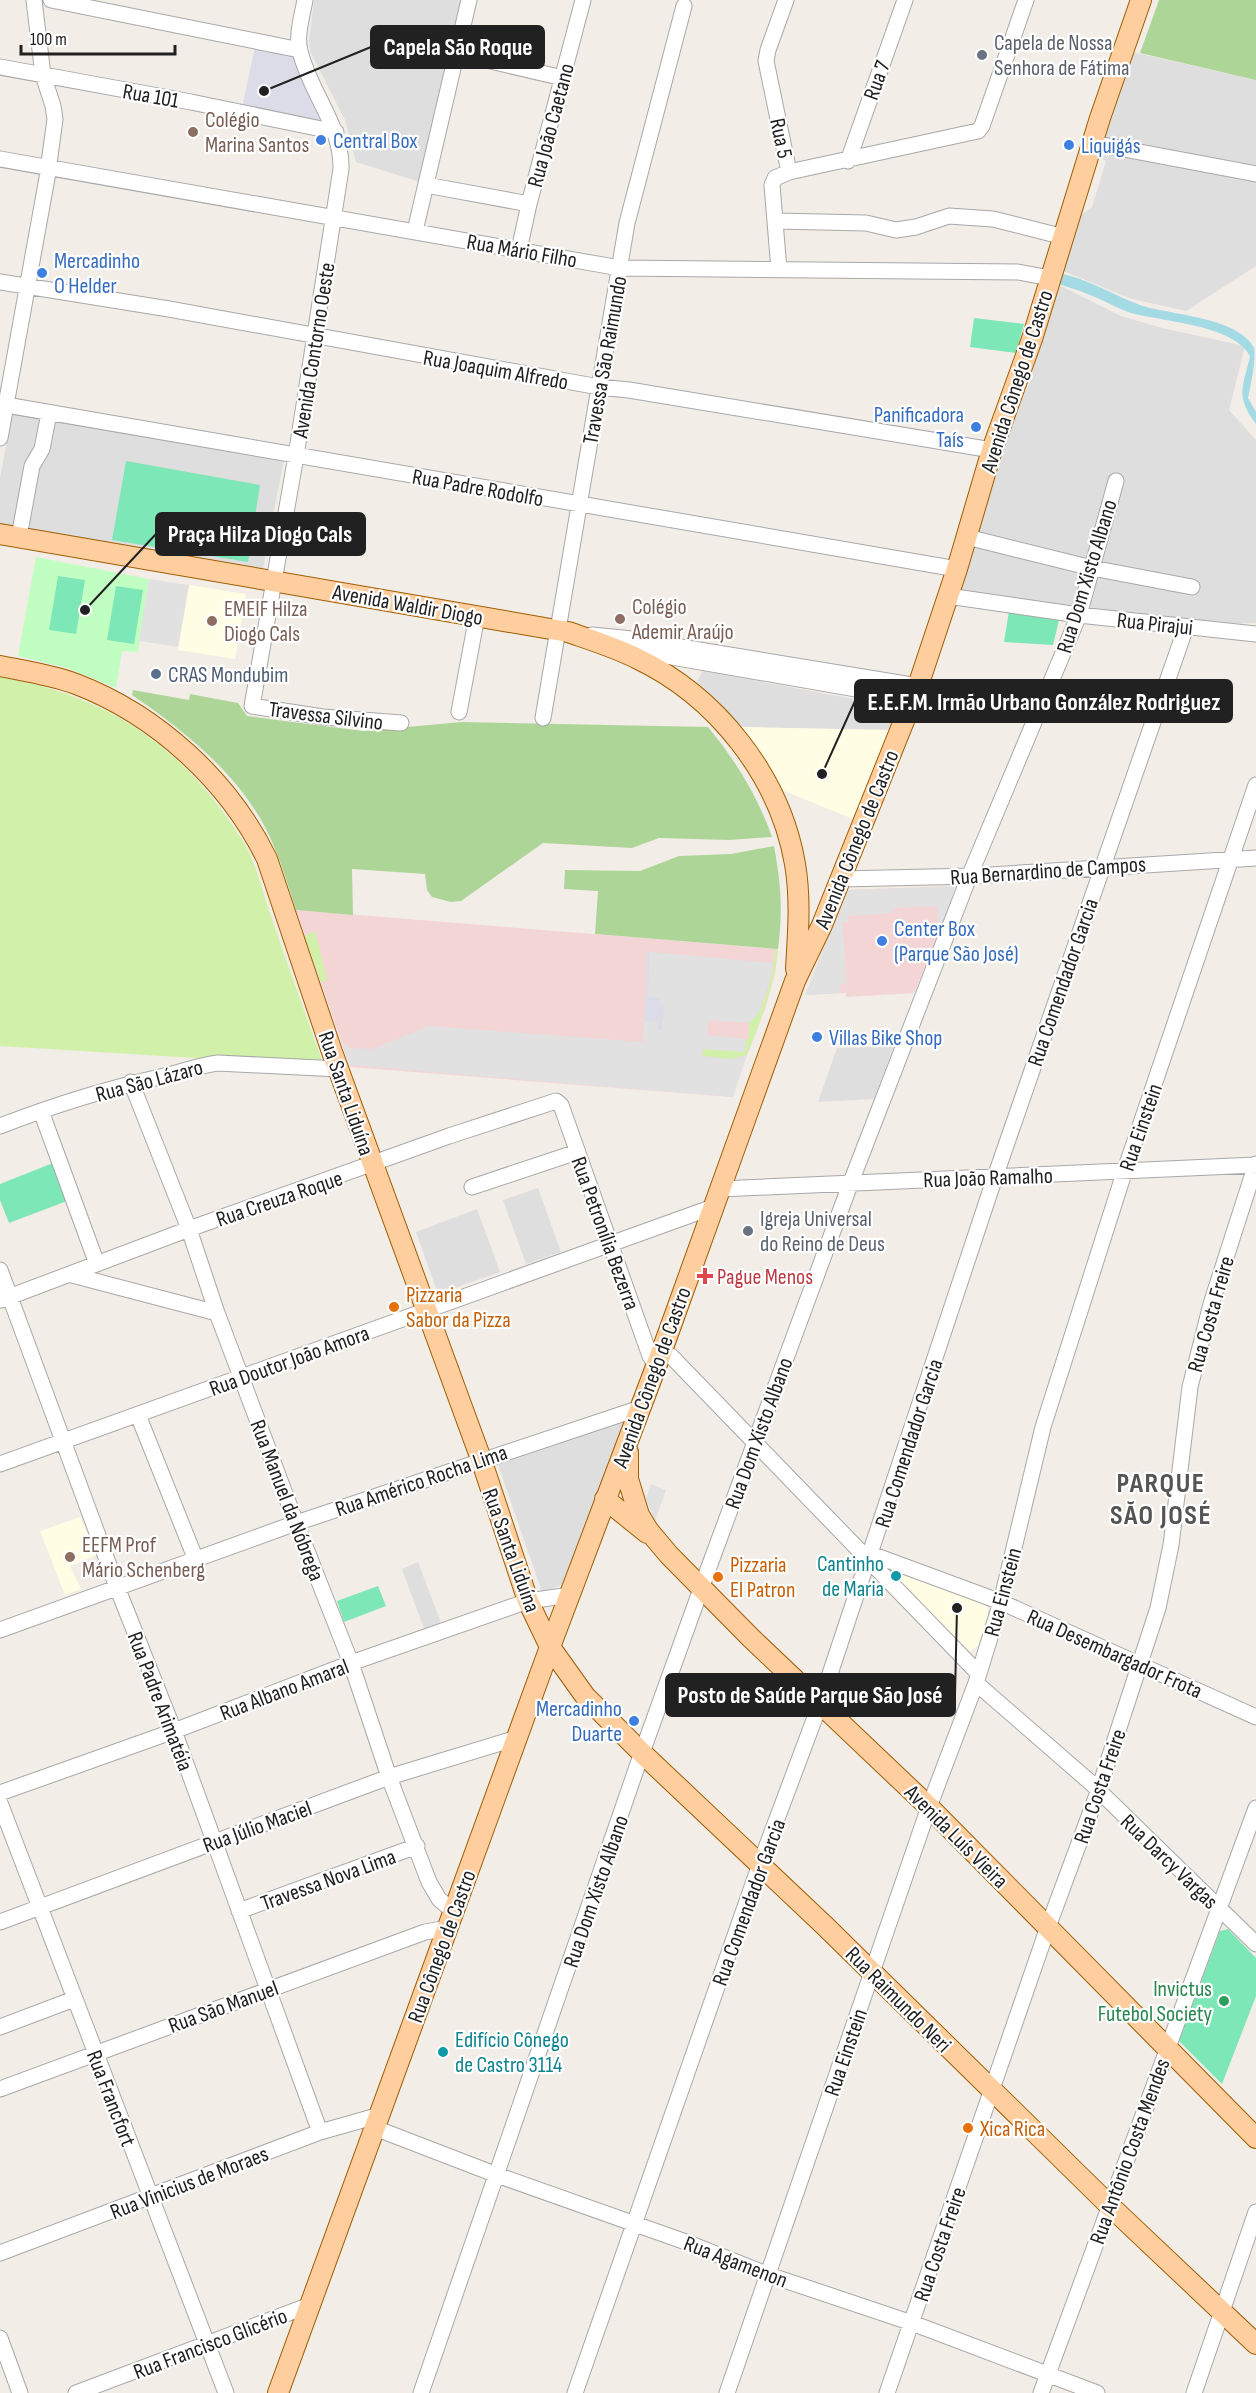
<svg xmlns="http://www.w3.org/2000/svg" width="1256" height="2393" viewBox="0 0 1256 2393" font-family="'Sofia Sans Condensed',sans-serif">
	<style>
		.residential { fill: #dfdede }
		.commercial { fill: #f4d5d6 }
		.education { fill: #fffde3 }
		.grass { fill: #d1f0a9 }
		.forest { fill: #aed598 }
		.park { fill: #c1fec1 }
		.pitch { fill: #7ee7b7 }
		.parking { fill: #e1e1e1 }
		.plaza { fill: #dbdce8 }
		.water { fill: #a3dae3 }
		.lines { fill: none; stroke-linecap: round; stroke-linejoin: round }
		.minor-casing { stroke: #a8a8a8; stroke-width: 17 }
		.major-casing { stroke: #9e5d00; stroke-width: 22 }
		.minor { stroke: #fff; stroke-width: 15 }
		.major { stroke: #ffce9f; stroke-width: 20 }
		.worship-dot { fill: #6b7280; stroke: #fff; stroke-width: 2 }
		.education-dot { fill: #8d6e63; stroke: #fff; stroke-width: 2 }
		.shop-dot { fill: #3f7fe0; stroke: #fff; stroke-width: 2 }
		.service-dot { fill: #5c6f8a; stroke: #fff; stroke-width: 2 }
		.health-dot { fill: #e0444e; stroke: #fff; stroke-width: 2 }
		.food-dot { fill: #e8710a; stroke: #fff; stroke-width: 2 }
		.culture-dot { fill: #0f9aa8; stroke: #fff; stroke-width: 2 }
		.leisure-dot { fill: #2e9e5b; stroke: #fff; stroke-width: 2 }
		.labels { text-anchor: middle; stroke-width: 4.5; stroke-linejoin: round; paint-order: stroke }
		.worship-label { font-size: 22px; fill: #5b616d; stroke: #fff; text-anchor: start }
		.street-label { font-size: 22px; fill: #212121; stroke: #fff }
		.education-label { font-size: 22px; fill: #785e54; stroke: #fff; text-anchor: start }
		.shop-label { font-size: 22px; fill: #366cbe; stroke: #fff; text-anchor: start }
		.service-label { font-size: 22px; fill: #4e5e75; stroke: #fff; text-anchor: start }
		.health-label { font-size: 22px; fill: #be3a42; stroke: #fff; text-anchor: start }
		.food-label { font-size: 22px; fill: #c56008; stroke: #fff; text-anchor: start }
		.culture-label { font-size: 22px; fill: #0d838f; stroke: #fff; text-anchor: end }
		.leisure-label { font-size: 22px; fill: #27864d; stroke: #fff; text-anchor: end }
		.district-label { font-size: 28px; font-weight: bold; letter-spacing: 1.5px; fill: #545454; stroke: #fff }
		.leader { fill: none; stroke: #212121; stroke-width: 2 }
		.callout-dot { fill: #212121; stroke: #fff; stroke-width: 2 }
		.callout { fill: #212121; stroke: #212121; stroke-width: 2 }
		.callout-label { font-size: 24px; text-anchor: middle; font-weight: bold; fill: #fff }
	</style>
	<rect width="100%" height="100%" fill="#f2ede7"/>
	<path class="residential" d="M314 0H466L423 183 356 162 345 120 310 51 309 41Z
		M1132 52 1256 80V266L1186 311 1132 299 1063 271 1081 215 1092 207 1106 161 1099 157Z
		M1055 283 1121 316 1162 328 1245 346 1229 410 1256 440V623L1186 624 956 593 998 446 1029 385Z
		M13 409 284 459 263 569 0 524V478Z
		M703 671 892 706 895 710 889 730 742 727 697 681Z
		M894 1046 874 1099 818 1102 837 1048Z
		M538 1188 561 1252 526 1264 503 1200Z
		M477 1209 500 1272 438 1294 416 1232Z
		M626 1418 562 1585 542 1592 496 1459Z
		M418 1562 441 1623 424 1629 402 1569Z"/>
	<path class="commercial" d="M955 886 940 935H938L914 993 846 997V993L805 995 847 890Z
		M296 910 778 949 775 974 765 1009 736 1084 733 1097 350 1067Z"/>
	<path class="education" d="M189 585 246 594 235 659 178 650Z
		M742 727 889 730 853 819 782 790 764 758Z
		M80 1517 97 1555 70 1566 81 1589 65 1595 40 1531Z
		M904 1570 987 1603 988 1613 978 1646 969 1651 897 1580Z"/>
	<path class="grass" d="M0 677C110 696 185 748 244 843 256 862 263 894 271 916 288 966 306 1016 324 1066L0 1046Z
		M313 932 316 934 327 980 321 982 304 936Z
		M775 949H778C774 987 761 1020 747 1055L731 1059 702 1056 703 1048 745 1052 746 1039 749 1038V1020C767 1011 774 966 775 949Z"/>
	<path class="forest" d="M1159 0H1256V80L1140 53Z
		M133 690 189 700 190 694 238 703 247 716 363 731 462 722 708 727C736 761 757 795 772 837L729 840 659 838 632 848 543 843 461 901 451 902 432 897 427 890 425 874 352 869 353 915 296 910C289 888 282 865 273 844 246 780 188 733 132 695Z
		M774 846C781 884 783 910 778 949L595 934 598 891 564 889 565 870 640 871 679 856 731 854Z"/>
	<path class="park" d="M36 557 149 579 138 652 122 651 116 688 67 668 18 656Z"/>
	<path class="pitch" d="M974 318 1024 324 1016 353 970 347Z
		M126 461 260 485 248 562 112 540Z
		M58 576 85 580 76 634 49 630Z
		M116 586 143 590 134 644 107 640Z
		M1009 611 1059 620 1053 645 1004 642Z
		M53 1163 67 1201 9 1223 0 1200V1184Z
		M378 1586 386 1606 344 1622 337 1601Z
		M1228 1929 1256 1958V1996L1222 2084 1179 2041 1220 1931Z"/>
	<path class="parking" d="M149 579 189 585 178 647 139 641Z
		M955 886 940 935H938V906L893 908V913L848 916V922H843L846 983 840 984 841 993 805 995 847 890Z
		M650 952 773 963 770 980 759 1013 749 1023 709 1020 707 1035 746 1039 745 1052 703 1049 702 1056 731 1059 747 1055 733 1097 349 1065 342 1042 349 1048 373 1049 429 1026 643 1042 644 1021H646Z
		M651 1484 666 1490 655 1521 646 1499Z"/>
	<path class="plaza" d="M255 47 292 55 323 123 242 108Z
		M647 952H650L647 996 660 998V1004L664 1006 662 1030H658V1022L644 1021Z"/>
	<path class="water" d="M1058 273C1087 278 1113 295 1140 305 1169 315 1239 317 1254 348 1256 361 1251 384 1248 398L1256 412V424C1235 396 1243 387 1250 356 1233 324 1161 322 1128 312 1115 307 1103 300 1090 295 1079 290 1067 287 1055 283Z"/>
	<g class="lines">
		<g class="minor-casing">
			<path id="minor" d="M51 0 300 50
				M305 0C302 16 296 36 300 51 310 93 342 125 341 169L296 456 252 706 323 717 401 723
				M786 0 768 50 766 61 789 172
				M456 53 563 78
				M0 67 191 102 336 132
				M1092 143 1256 174
				M0 159 620 268 1018 272 1050 278
				M848 161 905 0
				M426 185 529 204
				M776 221 866 223 896 230 916 227 949 216 993 219 1064 237
				M415 231 469 0
				M519 250 529 204 583 0
				M779 270 772 185 775 178 789 172 978 131 982 126 1026 0
				M0 282 169 309 599 387 629 390 992 450
				M0 404 957 569
				M0 438 47 178 55 119 53 106 43 75 34 0
				M21 526 32 466 42 449 49 413
				M967 537 1092 568 1192 587
				M948 596 1079 615 1256 634
				M592 635 632 639 918 686
				M626 649 913 699
				M459 712 477 616
				M543 718 627 223 684 6
				M841 879 974 876 1256 858
				M131 1082 189 1229 217 1313 296 1523 351 1663 389 1777 429 1882 439 1899 453 1911
				M41 1111 97 1264
				M0 1126C52 1106 105 1089 160 1077 180 1073 198 1065 218 1063L339 1069
				M472 1187 577 1152
				M720 1189 1256 1165
				M0 1270 117 1587 174 1731 320 2132
				M72 1275 217 1313
				M1 1300 189 1229 449 1136 556 1101 561 1105 650 1356 655 1364
				M661 1351 671 1356 978 1673
				M138 1415 196 1560
				M0 1464 713 1207
				M871 1554 1001 1602 1256 1717
				M0 1630 296 1523 640 1408
				M976 1683 1091 1783 1256 1944
				M0 1793 174 1731 351 1663 528 1601 571 1595
				M0 1803 226 2393
				M239 1911 417 1846
				M0 1922 389 1777 517 1738
				M0 2027 74 1999
				M0 2089 425 1932 448 1928
				M375 2128 497 2175 683 2241 769 2275 912 2323 1097 2393
				M0 2253 320 2132 380 2115
				M0 2338 20 2393
				M76 2393 310 2305
				M421 2393 639 1761 706 1575 851 1182 969 877 1079 615 1116 481
				M575 2393 760 1864 820 1704 995 1177 1186 627
				M727 2393 929 1807 976 1683 1001 1602 1043 1427 1125 1170 1256 785
				M887 2393 1048 1927 1098 1792 1158 1608 1171 1545 1190 1387 1211 1304 1256 1164
				M1041 2393 1256 1808
				M1194 2393 1256 2212"/>
		</g>
		<g class="major-casing">
			<path id="major" d="M0 534 568 632C591 640 614 647 636 658 717 696 780 777 795 864 801 899 798 934 796 969
				M0 666C25 671 52 675 76 684 157 715 229 781 267 859L332 1052 481 1459 528 1601 550 1647 585 1696 642 1753 825 1926 1109 2205 1256 2344
				M628 1452V1479L639 1515 648 1530 669 1555 751 1638 929 1807 1256 2138
				M605 1499 647 1533
				M278 2393 550 1647 660 1356 795 981 822 925 918 686 957 569 992 450 1032 339 1100 118 1141 0"/>
		</g>
		<use href="#minor" class="minor"/>
		<use href="#major" class="major"/>
	</g>
	<g class="worship-dot">
		<circle cx="982" cy="55" r="6"/>
		<circle cx="748" cy="1231" r="6"/>
	</g>
	<g class="education-dot">
		<circle cx="193" cy="132" r="6"/>
		<circle cx="620" cy="619" r="6"/>
		<circle cx="212" cy="621" r="6"/>
		<circle cx="70" cy="1557" r="6"/>
	</g>
	<g class="shop-dot">
		<circle cx="321" cy="140" r="6"/>
		<circle cx="1069" cy="145" r="6"/>
		<circle cx="42" cy="273" r="6"/>
		<circle cx="976" cy="427" r="6"/>
		<circle cx="882" cy="941" r="6"/>
		<circle cx="817" cy="1037" r="6"/>
		<circle cx="634" cy="1721" r="6"/>
	</g>
	<circle class="service-dot" cx="156" cy="674" r="6"/>
	<path class="health-dot" d="M702 1267h6v6h6v6h-6v6h-6v-6h-6v-6h6z"/>
	<g class="food-dot">
		<circle cx="394" cy="1307" r="6"/>
		<circle cx="718" cy="1577" r="6"/>
		<circle cx="968" cy="2128" r="6"/>
	</g>
	<g class="culture-dot">
		<circle cx="896" cy="1576" r="6"/>
		<circle cx="443" cy="2052" r="6"/>
	</g>
	<circle class="leisure-dot" cx="1224" cy="2001" r="6"/>
	<g class="labels">
		<g class="worship-label">
			<text x="994" y="50">Capela de Nossa<tspan x="994" dy="25">Senhora de Fátima</tspan></text>
			<text x="760" y="1226">Igreja Universal<tspan x="760" dy="25">do Reino de Deus</tspan></text>
		</g>
		<g class="street-label">
			<text transform="translate(876 80) rotate(-70)" y="8">Rua 7</text>
			<text transform="translate(151 95) rotate(10)" y="8">Rua 101</text>
			<text transform="translate(550 125) rotate(-75)" y="8">Rua João Caetano</text>
			<text transform="translate(782 138) rotate(78)" y="8">Rua 5</text>
			<text transform="translate(522 250) rotate(10)" y="8">Rua Mário Filho</text>
			<text transform="translate(313 350) rotate(-81)" y="8">Avenida Contorno Oeste</text>
			<text transform="translate(604 360) rotate(-80)" y="8">Travessa São Raimundo</text>
			<text transform="translate(496 369) rotate(10)" y="8">Rua Joaquim Alfredo</text>
			<text transform="translate(1016 381) rotate(-72)" y="8">Avenida Cônego de Castro</text>
			<text transform="translate(478 487) rotate(10)" y="8">Rua Padre Rodolfo</text>
			<text transform="translate(1086 576) rotate(-73)" y="8">Rua Dom Xisto Albano</text>
			<text transform="translate(408 604) rotate(10)" y="8">Avenida Waldir Diogo</text>
			<text transform="translate(1155 623) rotate(6)" y="8">Rua Pirajui</text>
			<text transform="translate(326 715) rotate(7)" y="8">Travessa Silvino</text>
			<text transform="translate(856 839) rotate(-68)" y="8">Avenida Cônego de Castro</text>
			<text transform="translate(1048 870) rotate(-4)" y="8">Rua Bernardino de Campos</text>
			<text transform="translate(1062 982) rotate(-71)" y="8">Rua Comendador Garcia</text>
			<text transform="translate(149 1080) rotate(-15)" y="8">Rua São Lázaro</text>
			<text transform="translate(347 1093) rotate(71)" y="8">Rua Santa Liduína</text>
			<text transform="translate(1140 1127) rotate(-71)" y="8">Rua Einstein</text>
			<text transform="translate(988 1177) rotate(-2)" y="8">Rua João Ramalho</text>
			<text transform="translate(279 1198) rotate(-19)" y="8">Rua Creuza Roque</text>
			<text transform="translate(606 1233) rotate(70)" y="8">Rua Petronília Bezerra</text>
			<text transform="translate(1210 1314) rotate(-74)" y="8">Rua Costa Freire</text>
			<text transform="translate(289 1360) rotate(-20)" y="8">Rua Doutor João Amora</text>
			<text transform="translate(651 1377) rotate(-70)" y="8">Avenida Cônego de Castro</text>
			<text transform="translate(758 1433) rotate(-70)" y="8">Rua Dom Xisto Albano</text>
			<text transform="translate(908 1443) rotate(-72)" y="8">Rua Comendador Garcia</text>
			<text transform="translate(421 1480) rotate(-19)" y="8">Rua Américo Rocha Lima</text>
			<text transform="translate(288 1500) rotate(69)" y="8">Rua Manuel da Nóbrega</text>
			<text transform="translate(512 1550) rotate(70)" y="8">Rua Santa Liduína</text>
			<text transform="translate(1002 1592) rotate(-75)" y="8">Rua Einstein</text>
			<text transform="translate(1115 1653) rotate(24)" y="8">Rua Desembargador Frota</text>
			<text transform="translate(284 1689) rotate(-21)" y="8">Rua Albano Amaral</text>
			<text transform="translate(161 1701) rotate(69)" y="8">Rua Padre Arimatéia</text>
			<text transform="translate(1099 1786) rotate(-71)" y="8">Rua Costa Freire</text>
			<text transform="translate(257 1826) rotate(-20)" y="8">Rua Júlio Maciel</text>
			<text transform="translate(957 1836) rotate(45)" y="8">Avenida Luís Vieira</text>
			<text transform="translate(1170 1861) rotate(44)" y="8">Rua Darcy Vargas</text>
			<text transform="translate(328 1879) rotate(-20)" y="8">Travessa Nova Lima</text>
			<text transform="translate(595 1891) rotate(-71)" y="8">Rua Dom Xisto Albano</text>
			<text transform="translate(748 1902) rotate(-70)" y="8">Rua Comendador Garcia</text>
			<text transform="translate(441 1946) rotate(-70)" y="8">Rua Cônego de Castro</text>
			<text transform="translate(899 1999) rotate(45)" y="8">Rua Raimundo Neri</text>
			<text transform="translate(223 2006) rotate(-20)" y="8">Rua São Manuel</text>
			<text transform="translate(845 2052) rotate(-71)" y="8">Rua Einstein</text>
			<text transform="translate(112 2098) rotate(69)" y="8">Rua Francfort</text>
			<text transform="translate(1129 2151) rotate(-70)" y="8">Rua Antônio Costa Mendes</text>
			<text transform="translate(189 2182) rotate(-21)" y="8">Rua Vinicius de Moraes</text>
			<text transform="translate(939 2244) rotate(-71)" y="8">Rua Costa Freire</text>
			<text transform="translate(736 2261) rotate(21)" y="8">Rua Agamenon</text>
			<text transform="translate(210 2343) rotate(-21)" y="8">Rua Francisco Glicério</text>
		</g>
		<g class="education-label">
			<text x="205" y="127">Colégio<tspan x="205" dy="25">Marina Santos</tspan></text>
			<text x="632" y="614">Colégio<tspan x="632" dy="25">Ademir Araújo</tspan></text>
			<text x="224" y="616">EMEIF Hilza<tspan x="224" dy="25">Diogo Cals</tspan></text>
			<text x="82" y="1552">EEFM Prof<tspan x="82" dy="25">Mário Schenberg</tspan></text>
		</g>
		<g class="shop-label">
			<text x="333" y="148">Central Box</text>
			<text x="1081" y="153">Liquigás</text>
			<text x="54" y="268">Mercadinho<tspan x="54" dy="25">O Helder</tspan></text>
			<text x="964" y="422" text-anchor="end">Panificadora<tspan x="964" dy="25">Taís</tspan></text>
			<text x="894" y="936">Center Box<tspan x="894" dy="25">(Parque São José)</tspan></text>
			<text x="829" y="1045">Villas Bike Shop</text>
			<text x="622" y="1716" text-anchor="end">Mercadinho<tspan x="622" dy="25">Duarte</tspan></text>
		</g>
		<g class="service-label">
			<text x="168" y="682">CRAS Mondubim</text>
		</g>
		<g class="health-label">
			<text x="717" y="1284">Pague Menos</text>
		</g>
		<g class="food-label">
			<text x="406" y="1302">Pizzaria<tspan x="406" dy="25">Sabor da Pizza</tspan></text>
			<text x="730" y="1572">Pizzaria<tspan x="730" dy="25">El Patron</tspan></text>
			<text x="980" y="2136">Xica Rica</text>
		</g>
		<g class="culture-label">
			<text x="884" y="1571">Cantinho<tspan x="884" dy="25">de Maria</tspan></text>
			<text x="455" y="2047" text-anchor="start">Edifício Cônego<tspan x="455" dy="25">de Castro 3114</tspan></text>
		</g>
		<g class="leisure-label">
			<text x="1212" y="1996">Invictus<tspan x="1212" dy="25">Futebol Society</tspan></text>
		</g>
		<g class="district-label">
			<text x="1161" y="1492">PARQUE<tspan x="1161" dy="32">SĂO JOSÉ</tspan></text>
		</g>
	</g>
	<path class="leader" d="M264 91L371 47M85 610L156 534M822 774L855 701M957 1608L955 1695"/>
	<g class="callout-dot">
		<circle cx="264" cy="91" r="6"/>
		<circle cx="85" cy="610" r="6"/>
		<circle cx="822" cy="774" r="6"/>
		<circle cx="957" cy="1608" r="6"/>
	</g>
	<g class="callout">
		<rect x="371" y="26" width="173" height="42" rx="6"/>
		<rect x="156" y="513" width="209" height="42" rx="6"/>
		<rect x="855" y="680" width="377" height="42" rx="6"/>
		<rect x="666" y="1674" width="289" height="42" rx="6"/>
	</g>
	<g class="callout-label">
		<text x="458" y="55">Capela São Roque</text>
		<text x="260" y="542">Praça Hilza Diogo Cals</text>
		<text x="1044" y="710">E.E.F.M. Irmão Urbano González Rodriguez</text>
		<text x="810" y="1703">Posto de Saúde Parque São José</text>
	</g>
	<path d="M21 45v9h154v-9" fill="none" stroke="#212121" stroke-width="3"/>
	<text x="30" y="45" font-size="18" fill="#212121" stroke="#ffffff" stroke-width="4.5" paint-order="stroke">100 m</text>
</svg>
